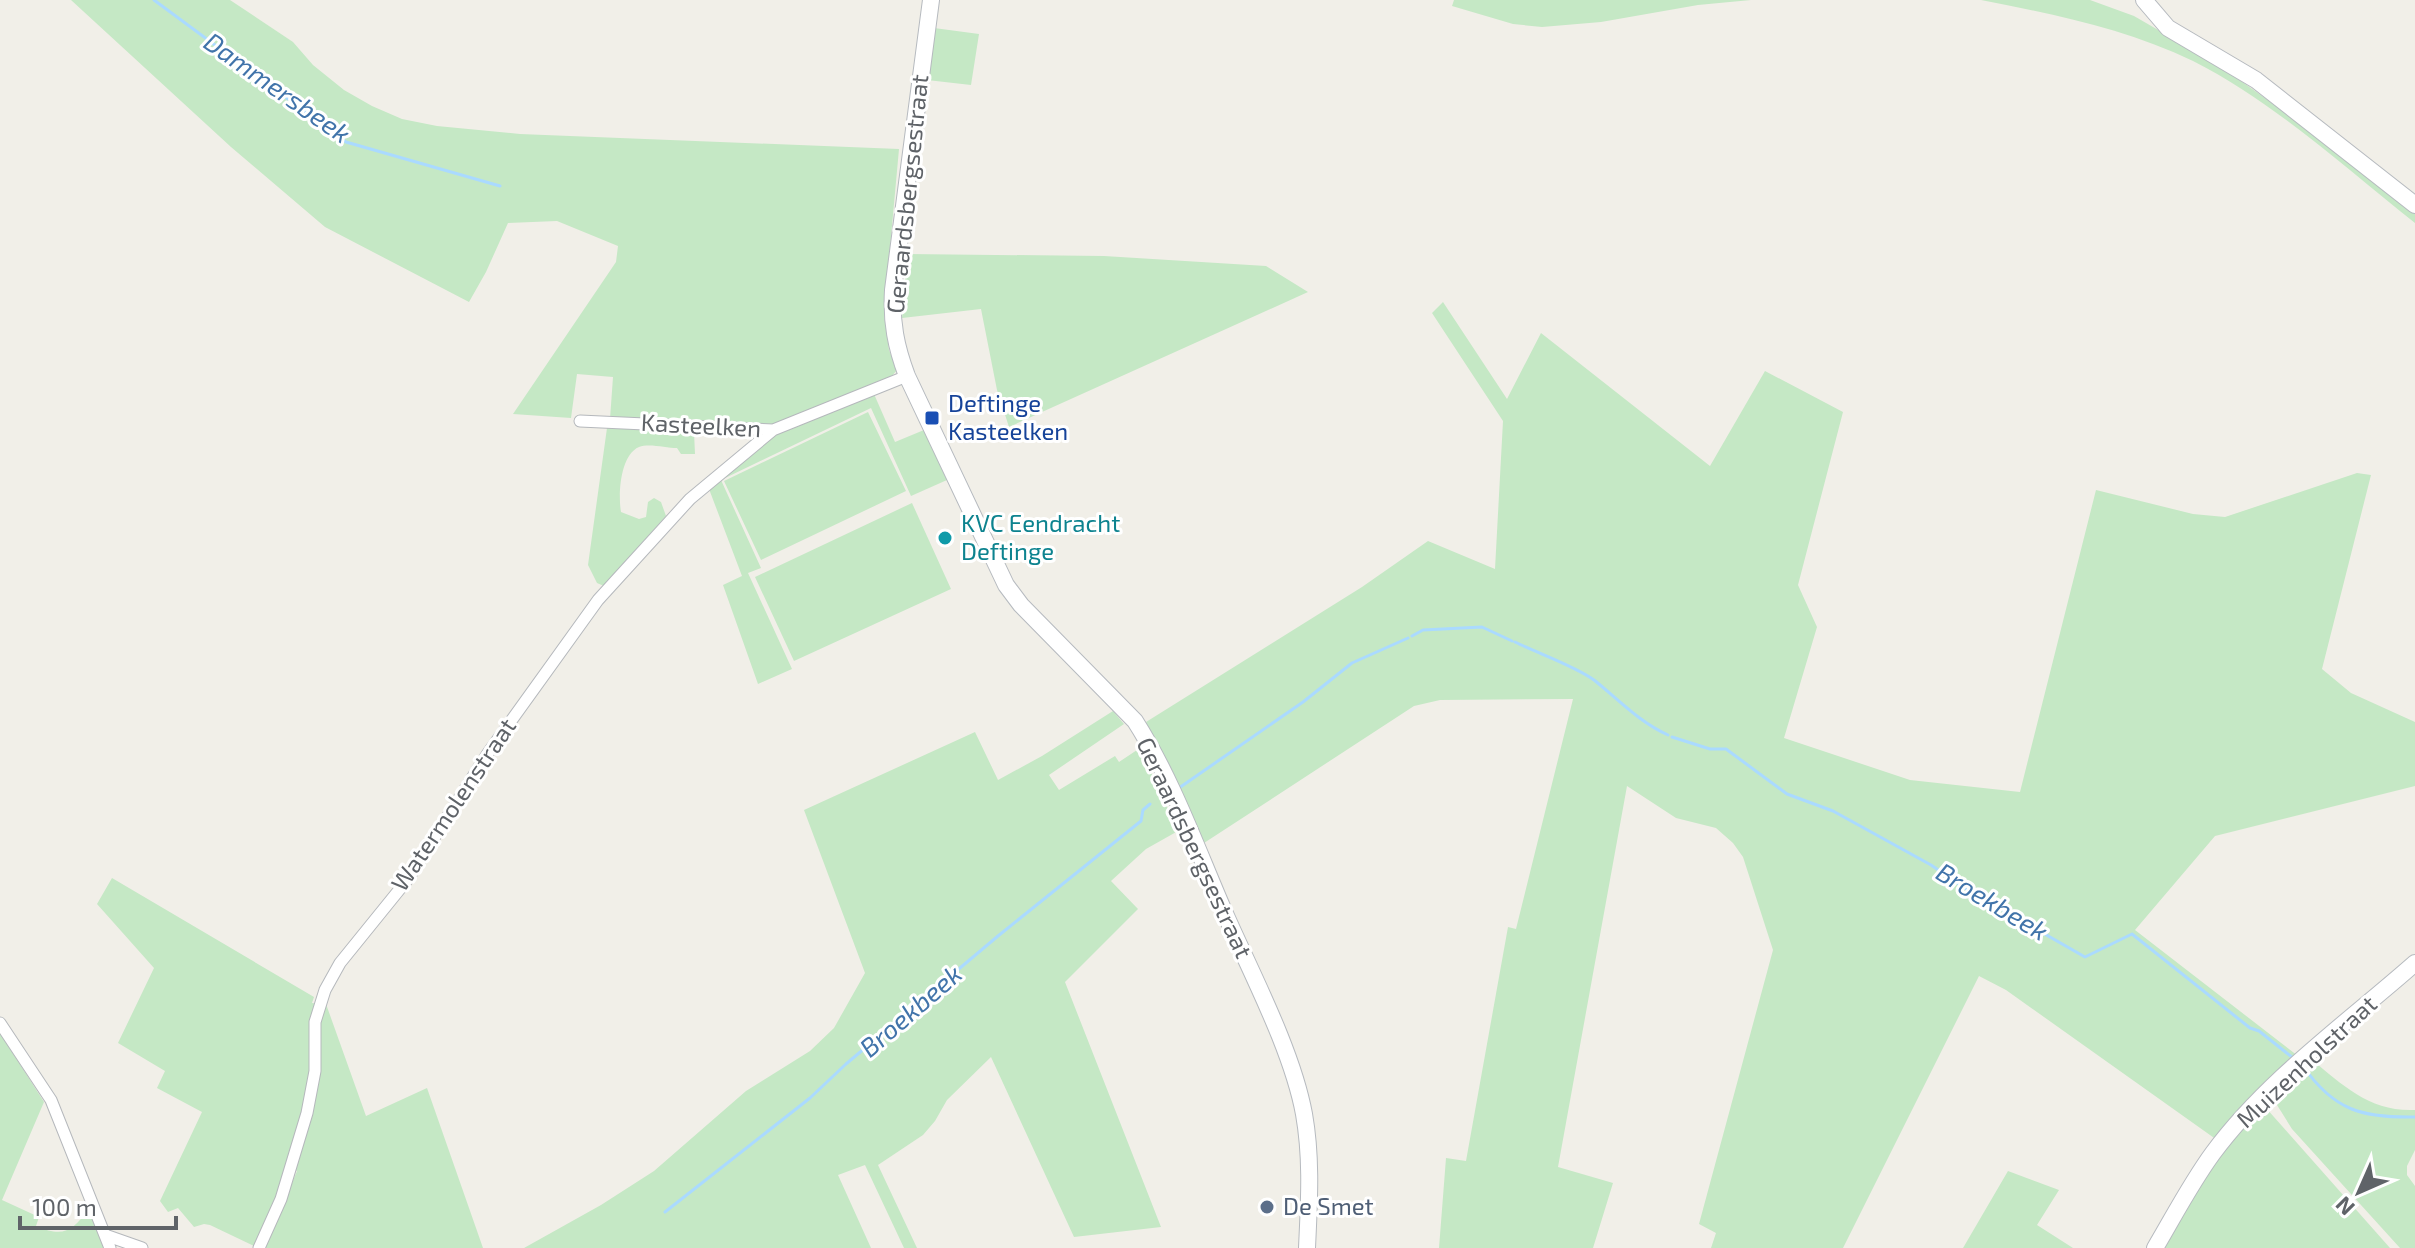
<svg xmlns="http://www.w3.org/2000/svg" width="2415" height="1248" viewBox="0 0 2415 1248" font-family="'Exo 2',sans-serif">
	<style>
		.green { fill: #c5e8c5 }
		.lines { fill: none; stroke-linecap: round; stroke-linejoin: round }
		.stream { stroke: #aadaff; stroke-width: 3 }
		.street-casing { stroke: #b5b8bc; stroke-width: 13 }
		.secondary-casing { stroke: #b6babf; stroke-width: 18 }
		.street { stroke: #fff; stroke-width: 11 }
		.secondary { stroke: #fff; stroke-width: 16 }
		.transit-dot { fill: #1a4fb4; stroke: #fff; stroke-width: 3 }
		.culture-dot { fill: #0f9aa8; stroke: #fff; stroke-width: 3 }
		.service-dot { fill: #5c6f8a; stroke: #fff; stroke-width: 3 }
		.labels { text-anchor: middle; stroke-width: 6; stroke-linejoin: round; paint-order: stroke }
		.street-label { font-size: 24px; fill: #5f6368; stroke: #fff }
		.transit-label { font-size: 24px; fill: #164399; stroke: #fff; text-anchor: start }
		.culture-label { font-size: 24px; fill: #0d838f; stroke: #fff; text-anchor: start }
		.service-label { font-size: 24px; fill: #4e5e75; stroke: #fff; text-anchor: start }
		.water-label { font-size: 26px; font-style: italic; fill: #4174aa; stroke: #fff }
	</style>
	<rect width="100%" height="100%" fill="#f1efe8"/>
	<path class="green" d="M71 0H230L293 42 313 65 344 90 372 106 402 119 437 126 520 134 899 149 884 314 889 350 897 370 892 376 772 425 610 419 613 377 577 374 571 418 513 414 616 262 618 246 557 221 508 223 486 272 469 302 325 227 231 147Z
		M1454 0H1751L1698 5 1601 22 1542 27 1513 24 1452 6Z
		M1981 0H2090L2134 16 2217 64 2286 113 2415 213V223C2344 167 2274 102 2193 61 2127 29 2053 14 1981 0Z
		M934 28 979 34 971 85 927 80Z
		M907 254 1104 256 1266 266 1308 292 1009 427 997 390 981 309 902 318Z
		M1443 302 1507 399 1541 333 1710 466 1765 371 1843 412 1798 585 1817 627 1784 738 1910 780 2020 792 2096 490 2193 514 2225 517 2357 473 2371 475 2322 669 2351 693 2415 722V786L2215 836 2135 930 2298 1056 2217 1140 2006 990 1979 976 1843 1248H1711L1716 1233 1699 1224 1773 950 1743 857 1733 843 1716 828 1676 818 1627 786 1558 1167 1613 1183 1593 1248H1439L1446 1158 1466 1161 1508 927 1516 929 1573 699 1440 700 1414 706 1204 843 1146 722 1362 587 1428 541 1495 569 1503 421 1432 313Z
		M874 394 895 442 924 430 947 480 911 496 871 408 721 480 761 568 748 573 792 669 758 684 723 585 742 576 709 489 777 434Z
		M868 412 906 491 761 560 724 481Z
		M607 428 694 432 695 454H681L677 448C666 448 649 443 639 447 620 455 618 495 621 512L639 519 646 517 648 502 654 498 661 502 666 516 604 586 597 583 588 565Z
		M912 503 951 589 794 661 755 577Z
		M1113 711 1124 724 1049 775 1059 790 1115 756 1119 762 1140 748 1178 831 1146 849 1111 881 1138 909 1065 982 1161 1227 1074 1237 991 1057 947 1100 935 1121 923 1135 878 1165 917 1248H904L865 1165 838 1175 871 1248H524L601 1205 654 1171 746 1091 810 1051 834 1028 865 973 804 810 975 732 998 780 1042 756Z
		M112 878 314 997 312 1003 326 1004 366 1116 427 1088 483 1248H265L297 1171 286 1165 275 1199 254 1246 210 1225 204 1224 194 1227 178 1208 168 1212 160 1201 202 1112 157 1088 165 1071 118 1043 154 968 97 904Z
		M0 1033 44 1102 2 1200 39 1217 36 1226C64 1238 72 1231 89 1209L105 1248H0Z
		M2311 1059C2344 1086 2370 1112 2415 1110V1150L2407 1166V1175L2415 1186V1248H2400L2292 1129 2272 1097Z
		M2262 1106 2266 1108 2390 1248H2160L2222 1148Z
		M2008 1171 2059 1190 2037 1225 2073 1248H1963Z"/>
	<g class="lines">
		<path class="stream" d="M154 0 346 142 500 186
			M1412 636 1423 630 1482 627 1512 641
			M1515 642C1537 653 1575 666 1594 680 1618 699 1639 722 1668 735
			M1672 737 1710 749H1726L1787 794 1833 811 1931 865 1969 891 2085 957 2132 934 2250 1028 2259 1031 2293 1058
			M1179 788 1303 702 1352 663 1408 638
			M2303 1066C2334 1111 2363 1118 2415 1117
			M665 1212 810 1098 846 1064 998 936 1141 821 1143 810 1150 804"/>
		<g class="street-casing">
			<path id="street" d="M580 421 773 430 907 376
				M0 1023 51 1100 110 1248
				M105 1235 142 1248
				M259 1248 281 1199 307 1113 315 1071V1022L325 990 340 963 408 879 488 753 598 600 690 499 773 430"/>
		</g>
		<g class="secondary-casing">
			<path id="secondary" d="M931 0 893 290C891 322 896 347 907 376L1006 585 1021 605 1135 721C1171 777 1197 849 1223 909 1250 971 1292 1049 1304 1114 1312 1159 1309 1203 1307 1248
				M2144 0 2168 28 2256 80 2415 205
				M2155 1248C2174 1216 2191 1183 2213 1153 2268 1079 2347 1023 2415 963"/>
		</g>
		<use href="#street" class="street"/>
		<use href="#secondary" class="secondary"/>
	</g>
	<rect class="transit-dot" x="924" y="410" width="16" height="16" rx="4"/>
	<circle class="culture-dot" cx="945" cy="538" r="8"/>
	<circle class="service-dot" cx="1267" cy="1207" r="8"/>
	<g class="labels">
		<g class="street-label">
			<text transform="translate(908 194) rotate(-84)" y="8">Geraardsbergsestraat</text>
			<text transform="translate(701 426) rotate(3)" y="8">Kasteelken</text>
			<text transform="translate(454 805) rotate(-56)" y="8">Watermolenstraat</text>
			<text transform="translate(1194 848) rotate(65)" y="8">Geraardsbergsestraat</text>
			<text transform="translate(2307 1062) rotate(-43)" y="8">Muizenholstraat</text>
		</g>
		<g class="transit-label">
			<text x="948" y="412">Deftinge<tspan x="948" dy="28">Kasteelken</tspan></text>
		</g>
		<g class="culture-label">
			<text x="961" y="532">KVC Eendracht<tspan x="961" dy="28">Deftinge</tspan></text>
		</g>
		<g class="service-label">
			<text x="1283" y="1215">De Smet</text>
		</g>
		<g class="water-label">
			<text transform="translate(277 88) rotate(35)" y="9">Dammersbeek</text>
			<text transform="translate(1992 902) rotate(31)" y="9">Broekbeek</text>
			<text transform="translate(911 1011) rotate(-41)" y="9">Broekbeek</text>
		</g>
	</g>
	<g transform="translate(2359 1192) rotate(225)" stroke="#ffffff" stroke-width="6" paint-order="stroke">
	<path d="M0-6L14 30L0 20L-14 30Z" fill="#5f6368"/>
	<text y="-12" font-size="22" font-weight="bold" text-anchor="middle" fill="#5f6368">N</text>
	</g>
	<path d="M20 1216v12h156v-12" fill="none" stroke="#5f6368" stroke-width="4"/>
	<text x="32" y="1216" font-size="24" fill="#5f6368" stroke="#ffffff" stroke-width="6" paint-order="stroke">100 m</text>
</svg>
